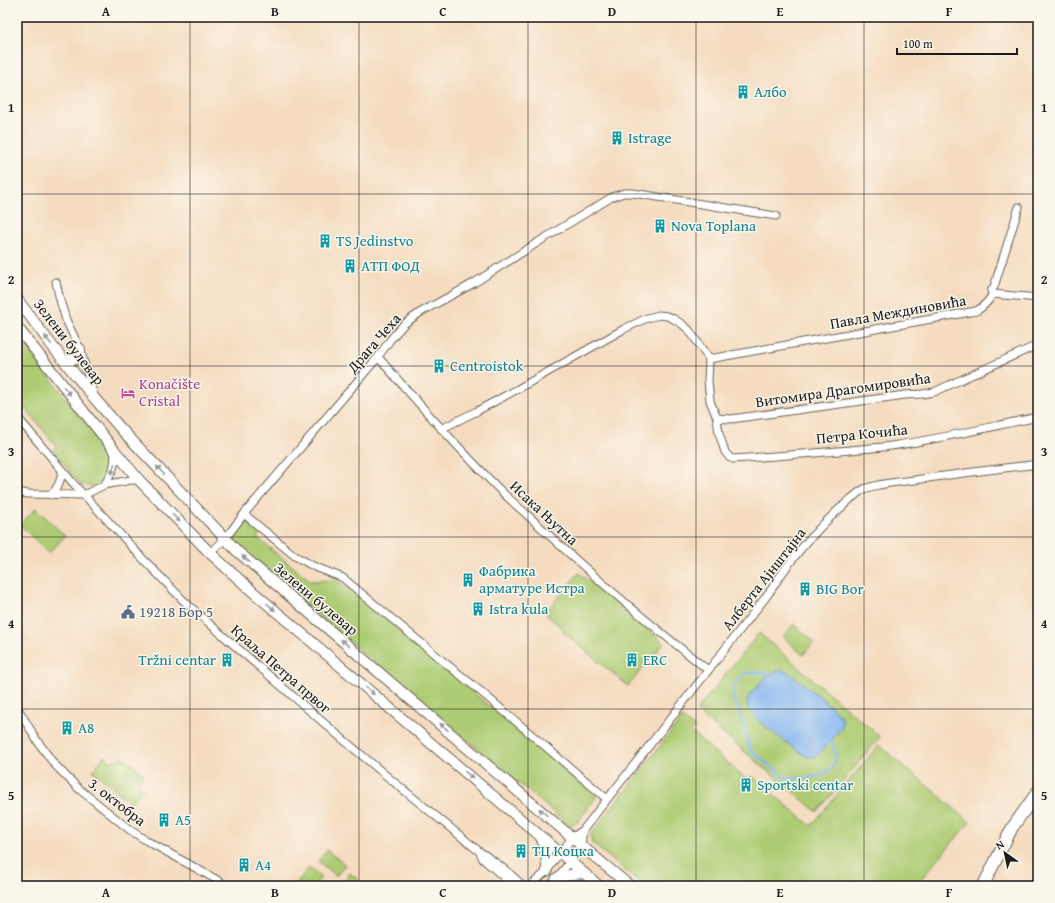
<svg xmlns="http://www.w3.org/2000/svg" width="1055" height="903" viewBox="0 0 1055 903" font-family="'Gentium Book Plus',serif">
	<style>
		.green { fill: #aecc73; stroke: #657448 }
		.water { fill: #84b6f0; stroke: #506986 }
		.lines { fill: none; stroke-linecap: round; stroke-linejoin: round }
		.stream { stroke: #84b6f0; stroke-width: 2.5 }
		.street-casing { stroke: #685f55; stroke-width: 9 }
		.secondary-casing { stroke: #685f55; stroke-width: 12 }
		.primary-casing { stroke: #685f55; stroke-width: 13 }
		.street { stroke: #fff; stroke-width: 7 }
		.secondary { stroke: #fff; stroke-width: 10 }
		.primary { stroke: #fff; stroke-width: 11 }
		.oneway { fill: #999 }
		.grid { fill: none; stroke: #1c1c1c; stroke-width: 1; stroke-opacity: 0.55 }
		.labels { text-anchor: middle; stroke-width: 3; stroke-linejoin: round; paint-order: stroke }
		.culture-label { font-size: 15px; fill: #0d838f; stroke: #fbf7ec; text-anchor: start }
		.street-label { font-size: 15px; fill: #1c1c1c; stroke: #fbf7ec }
		.hotel-label { font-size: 15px; fill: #b23c85; stroke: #fbf7ec; text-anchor: start }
		.service-label { font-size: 15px; fill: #4e5e75; stroke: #fbf7ec; text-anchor: start }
		.neatline { fill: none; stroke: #1c1c1c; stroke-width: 1.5 }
		.grid-label { font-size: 13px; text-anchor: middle; font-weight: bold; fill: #1c1c1c }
	</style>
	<rect width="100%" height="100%" fill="#fbf7ec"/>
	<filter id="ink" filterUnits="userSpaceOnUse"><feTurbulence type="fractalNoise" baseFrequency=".025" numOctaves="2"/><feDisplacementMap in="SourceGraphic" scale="8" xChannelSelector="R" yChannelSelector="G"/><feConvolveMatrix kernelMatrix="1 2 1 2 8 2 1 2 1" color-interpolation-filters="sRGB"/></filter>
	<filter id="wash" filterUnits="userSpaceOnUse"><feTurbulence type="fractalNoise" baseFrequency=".012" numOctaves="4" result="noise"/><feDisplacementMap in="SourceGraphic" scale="16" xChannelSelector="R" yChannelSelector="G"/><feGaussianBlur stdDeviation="0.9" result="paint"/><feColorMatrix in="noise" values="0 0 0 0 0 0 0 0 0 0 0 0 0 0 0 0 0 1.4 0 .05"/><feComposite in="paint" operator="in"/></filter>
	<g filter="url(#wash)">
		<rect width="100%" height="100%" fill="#f5dcc0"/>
		<path class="green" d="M17 335 111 456C110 468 105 484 91 486 88 486 84 485 81 485L53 450 56 446 25 408 21 411 17 407Z
			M36 508 65 536 49 553 20 525Z
			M245 523C253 522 257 528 260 534L257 538 311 581 331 580 341 583 348 588 597 796 577 823 570 825 564 821 242 552 237 545 233 536Z
			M579 573 664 643 628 686 563 632 564 630 547 615 546 612 549 608Z
			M794 624 814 642 803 655 783 637Z
			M759 633 880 737 817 812 696 711Z
			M682 718 695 728 691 732 746 779 742 784 747 788 750 784 748 781 752 776 811 826 879 745 970 822 915 886H644L593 844 591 839V834Z
			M104 756 111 762 123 757 144 774 137 783 143 789 131 803 93 771Z
			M327 850 345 865 336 876 318 861Z
			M309 868 321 878 314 886H294Z
			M350 873 365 886H342L340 885Z"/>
		<path class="water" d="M783 670 789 673C799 681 838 709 842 719 843 722 842 725 841 728 837 734 820 755 814 757 808 759 804 755 800 752 789 744 748 717 747 705 746 698 754 690 758 686 766 677 769 671 783 670Z"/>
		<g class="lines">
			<path class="stream" d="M769 674 753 672 747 673 742 676 736 683 733 690V696L741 717 750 750 784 777C790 779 796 778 802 778 828 777 844 767 831 739"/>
		</g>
	</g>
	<g filter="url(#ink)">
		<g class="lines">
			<g class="street-casing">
				<path id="street" d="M56 282 60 300 66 320 80 349 94 396
					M993 294 1038 298
					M1038 341 1035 346 1038 357
					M378 357C417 402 457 447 499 489 511 501 523 511 535 522 590 574 648 623 708 670
					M709 359 976 311C984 307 988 302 993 294L991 291 994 287 1019 207
					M17 417 73 483 145 561 184 601 220 633 339 736 389 778 480 852C489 857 517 878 522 886
					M717 418 731 419 905 395 922 394 934 392 1035 346
					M441 429 477 411 516 390 624 329 647 318 659 315 667 316 674 319 682 324 689 330 709 359 708 381 710 401 717 418 719 433 725 452 729 457 733 459C786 455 839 452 891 446 941 439 989 427 1038 417
					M104 485C113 473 115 466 115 451
					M17 492 28 494 84 495 104 485 131 480H139
					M51 495C58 487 61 481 62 471
					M244 514 267 533 295 556 313 566 343 578 444 662 479 690 607 799
					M210 553 225 539 244 514 378 357 390 340 404 324 421 312 474 283 540 241 612 197 624 193H633L776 216
					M17 707 36 739 54 764 78 788 130 830 147 841 228 886
					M480 852 483 859 514 886
					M530 886 547 871 555 859 573 837 583 830 769 593C789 561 816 529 845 504 851 499 857 493 864 489 879 483 899 482 915 480 956 474 997 469 1038 464
					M550 886 570 862 581 845 583 830"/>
			</g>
			<g class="secondary-casing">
				<path id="secondary" d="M17 299 53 347 95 399 121 429 237 551 589 852 630 886
					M17 327 115 451 139 480 210 553 252 591 599 886
					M64 360 76 359 80 356V349
					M541 837C547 850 547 857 547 871
					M557 878 574 874 584 873"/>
			</g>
			<g class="primary-casing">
				<path id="primary" d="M983 886 1012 828 1038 791"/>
			</g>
			<use href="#street" class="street"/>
			<use href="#secondary" class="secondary"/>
			<use href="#primary" class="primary"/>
		</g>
		<defs><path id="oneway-solid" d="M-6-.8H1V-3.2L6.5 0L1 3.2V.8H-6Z"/></defs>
		<g class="oneway">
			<use href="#oneway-solid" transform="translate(48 340) rotate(-127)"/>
			<use href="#oneway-solid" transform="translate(67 391) rotate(51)"/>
			<use href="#oneway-solid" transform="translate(113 469) rotate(106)"/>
			<use href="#oneway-solid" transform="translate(160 470) rotate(-133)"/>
			<use href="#oneway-solid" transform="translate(176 518) rotate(45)"/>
			<use href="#oneway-solid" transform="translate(246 559) rotate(-140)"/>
			<use href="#oneway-solid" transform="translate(271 607) rotate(40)"/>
			<use href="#oneway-solid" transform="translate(345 643) rotate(-140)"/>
			<use href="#oneway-solid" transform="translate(370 691) rotate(40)"/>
			<use href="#oneway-solid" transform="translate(444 727) rotate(-139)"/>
			<use href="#oneway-solid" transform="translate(469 775) rotate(40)"/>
			<use href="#oneway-solid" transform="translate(543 812) rotate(-139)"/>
		</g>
	</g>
	<path class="grid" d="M190 17V886M359 17V886M528 17V886M696 17V886M864 17V886M17 194H1038M17 366H1038M17 537H1038M17 709H1038"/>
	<defs>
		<g id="building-bare" transform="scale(1.08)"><path d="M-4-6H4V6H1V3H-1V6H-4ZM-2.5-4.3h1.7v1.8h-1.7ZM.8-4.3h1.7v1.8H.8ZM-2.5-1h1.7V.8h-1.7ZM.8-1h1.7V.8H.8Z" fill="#0f9aa8" stroke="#fbf7ec" stroke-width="2.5" paint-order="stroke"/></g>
		<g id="hotel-bare" transform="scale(1.08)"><path d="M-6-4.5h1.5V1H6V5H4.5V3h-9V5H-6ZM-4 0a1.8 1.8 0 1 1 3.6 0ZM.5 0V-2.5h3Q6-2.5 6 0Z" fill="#d1479c" stroke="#fbf7ec" stroke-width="2.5" paint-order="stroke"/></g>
		<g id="civic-bare" transform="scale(1.08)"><path d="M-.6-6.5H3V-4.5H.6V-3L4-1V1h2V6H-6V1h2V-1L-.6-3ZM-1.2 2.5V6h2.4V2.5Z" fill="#5c6f8a" stroke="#fbf7ec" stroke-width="2.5" paint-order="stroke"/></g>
	</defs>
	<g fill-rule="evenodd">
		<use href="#building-bare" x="743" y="92"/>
		<use href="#building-bare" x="617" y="138"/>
		<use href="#building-bare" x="660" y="226"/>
		<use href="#building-bare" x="325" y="241"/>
		<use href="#building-bare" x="350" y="266"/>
		<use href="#building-bare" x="439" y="366"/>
		<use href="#hotel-bare" x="128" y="393"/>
		<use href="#building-bare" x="468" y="580"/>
		<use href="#building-bare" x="805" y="589"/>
		<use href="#building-bare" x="478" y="609"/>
		<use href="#civic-bare" x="128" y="612"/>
		<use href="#building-bare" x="227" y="660"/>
		<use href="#building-bare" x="632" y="660"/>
		<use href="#building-bare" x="67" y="728"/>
		<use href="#building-bare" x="746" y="785"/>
		<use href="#building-bare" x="164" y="820"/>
		<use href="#building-bare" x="521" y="851"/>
		<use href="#building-bare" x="244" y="865"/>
	</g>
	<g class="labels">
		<g class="culture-label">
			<text x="754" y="97">Албо</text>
			<text x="628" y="143">Istrage</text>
			<text x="671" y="231">Nova Toplana</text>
			<text x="336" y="246">TS Jedinstvo</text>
			<text x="361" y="271">АТП ФОД</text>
			<text x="450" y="371">Centroistok</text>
			<text x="479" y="576">Фабрика<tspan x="479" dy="17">арматуре Истра</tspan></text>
			<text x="816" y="594">BIG Bor</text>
			<text x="489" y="614">Istra kula</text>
			<text x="216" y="665" text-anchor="end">Tržni centar</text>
			<text x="643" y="665">ERC</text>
			<text x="78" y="733">A8</text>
			<text x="757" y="790">Sportski centar</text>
			<text x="175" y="825">A5</text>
			<text x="532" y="856">ТЦ Коцка</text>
			<text x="255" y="870">A4</text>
		</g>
		<g class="street-label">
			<text transform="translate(898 312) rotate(-10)" y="5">Павла Междиновића</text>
			<text transform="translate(69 342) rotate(52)" y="5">Зелени булевар</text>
			<text transform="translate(374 343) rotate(-49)" y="5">Драга Чеха</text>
			<text transform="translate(843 390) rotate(-8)" y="5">Витомира Драгомировића</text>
			<text transform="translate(862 434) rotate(-6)" y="5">Петра Кочића</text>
			<text transform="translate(544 513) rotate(43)" y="5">Исака Њутна</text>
			<text transform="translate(764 579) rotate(-52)" y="5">Алберта Ајнштајна</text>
			<text transform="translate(316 599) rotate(40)" y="5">Зелени булевар</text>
			<text transform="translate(281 669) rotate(41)" y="5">Краља Петра првог</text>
			<text transform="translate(117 802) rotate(38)" y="5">3. октобра</text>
		</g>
		<g class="hotel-label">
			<text x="139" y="389">Konačište<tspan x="139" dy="17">Cristal</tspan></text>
		</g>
		<g class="service-label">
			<text x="139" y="617">19218 Бор 5</text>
		</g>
	</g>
	<rect width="1055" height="903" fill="none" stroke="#fbf7ec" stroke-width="44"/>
	<g transform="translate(1005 853) rotate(327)" stroke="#fbf7ec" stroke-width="3" paint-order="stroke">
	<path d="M0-3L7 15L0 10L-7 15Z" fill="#1c1c1c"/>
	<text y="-6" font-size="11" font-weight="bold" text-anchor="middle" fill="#1c1c1c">N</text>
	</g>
	<path d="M897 48v6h120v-6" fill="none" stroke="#1c1c1c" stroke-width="2"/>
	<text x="903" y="48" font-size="12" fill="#1c1c1c" stroke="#fbf7ec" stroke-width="3" paint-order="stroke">100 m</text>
	<rect x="22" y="22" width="1011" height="859" class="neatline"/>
	<g class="grid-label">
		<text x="106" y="16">A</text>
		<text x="275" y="16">B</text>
		<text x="443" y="16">C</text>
		<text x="612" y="16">D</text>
		<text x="780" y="16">E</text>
		<text x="949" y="16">F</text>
		<text x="11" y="112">1</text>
		<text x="1044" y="112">1</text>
		<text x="11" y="284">2</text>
		<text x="1044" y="284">2</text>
		<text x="11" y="456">3</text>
		<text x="1044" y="456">3</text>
		<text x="11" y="628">4</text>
		<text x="1044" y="628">4</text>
		<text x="11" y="800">5</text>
		<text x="1044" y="800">5</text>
		<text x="106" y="897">A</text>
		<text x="275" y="897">B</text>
		<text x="443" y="897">C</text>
		<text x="612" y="897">D</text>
		<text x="780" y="897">E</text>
		<text x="949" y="897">F</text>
	</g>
</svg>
